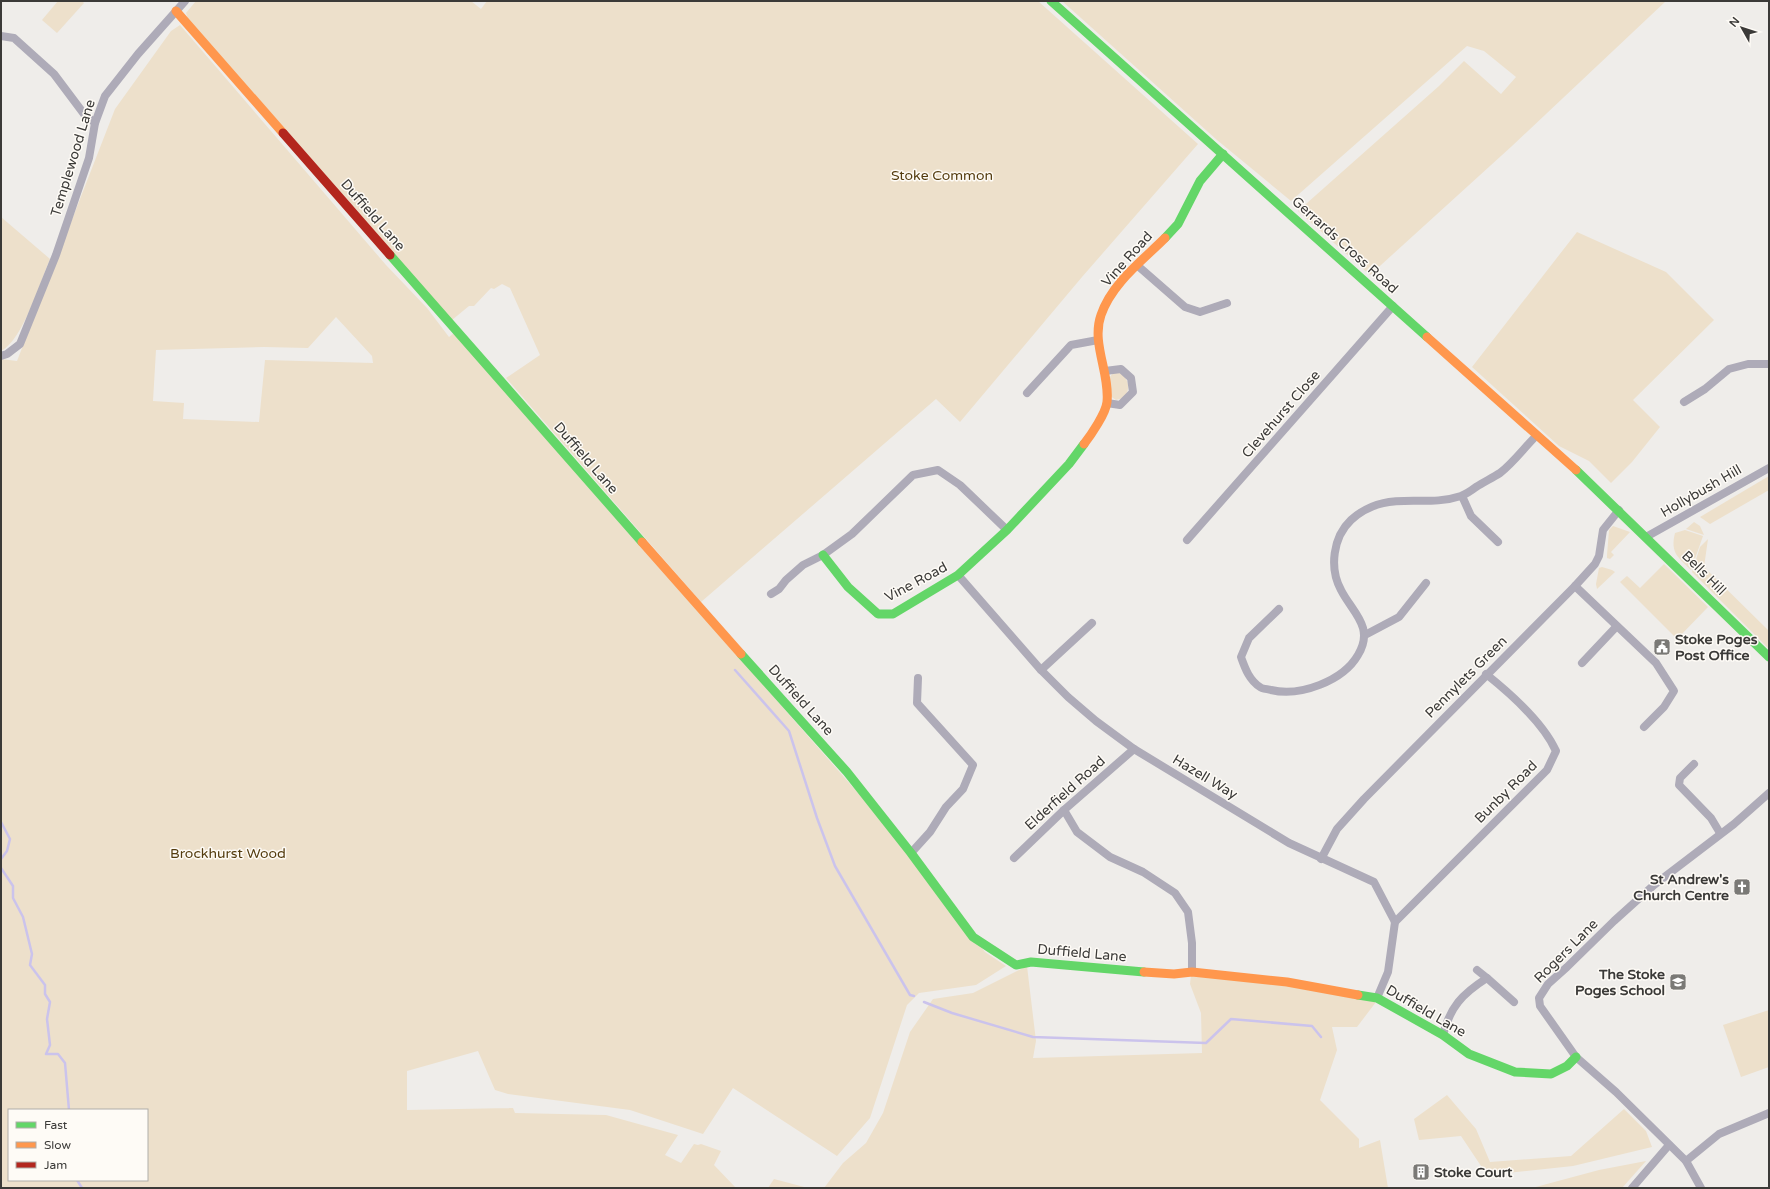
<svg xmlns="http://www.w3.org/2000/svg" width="1770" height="1189" font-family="'Varela Round',sans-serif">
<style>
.green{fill:#ede0cb;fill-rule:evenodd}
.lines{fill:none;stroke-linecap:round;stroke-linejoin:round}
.stream{stroke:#cbc3ec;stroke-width:2.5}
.street{stroke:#aeabb8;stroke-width:8}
.fast{stroke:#63d668;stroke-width:9}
.slow{stroke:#ff974d;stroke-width:9}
.jam{stroke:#b3261e;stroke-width:9}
.labels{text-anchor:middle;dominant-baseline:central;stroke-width:3;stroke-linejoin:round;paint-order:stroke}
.street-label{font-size:14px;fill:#3b3a38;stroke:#fefbf6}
.park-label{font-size:14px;fill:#543c0f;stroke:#fefbf6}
.poi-label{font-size:14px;font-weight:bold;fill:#3b3a38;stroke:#fefbf6;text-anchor:start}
</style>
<rect width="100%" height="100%" fill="#efedea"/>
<g class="green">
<polygon points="58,1 82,1 84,3 57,33 42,20"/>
<polygon points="196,1 471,1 481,9 487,1 1038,1 1198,144 1082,277 960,422 936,399 701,602 506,378 540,355 510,288 502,284 494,289 491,288 474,306 469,306 452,320 188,19 186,13"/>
<polygon points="1062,1 1666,1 1512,146 1370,275 1298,211 1439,86 1464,61 1501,94 1516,77 1484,51 1467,46 1291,201 1217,140"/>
<path d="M 180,25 L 386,265 L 427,308 L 449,337 L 454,333 L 894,834 L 985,952 L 1006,966 L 976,985 L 919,993 L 907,1005 L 870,1118 L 837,1156 L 733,1088 L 703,1134 L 630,1110 L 508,1094 L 495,1090 L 478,1051 L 407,1071 L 407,1110 L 513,1108 L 515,1113 L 606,1115 L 678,1135 L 665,1155 L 681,1163 L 694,1144 L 698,1145 L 701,1144 L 721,1151 L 714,1165 L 736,1188 L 1,1188 L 1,359 L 17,361 L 115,109 L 171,31 ZM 336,317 L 372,356 L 373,363 L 265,360 L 259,422 L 183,419 L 184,403 L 153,401 L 156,350 L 264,347 L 308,348 ZM 9,1110 L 147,1110 L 147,1180 L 9,1180 Z"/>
<path d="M 1,217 L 50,259 C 40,282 23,340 1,351 Z"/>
<polygon points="1577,232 1666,272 1714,320 1633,400 1660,427 1632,462 1611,483 1589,461 1559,446 1472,367"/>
<path d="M 1120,372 C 1129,380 1131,388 1124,398 L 1116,400 L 1110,396 L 1109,378 L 1113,373 Z"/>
<polygon points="1769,476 1769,490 1710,524 1700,517"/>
<polygon points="1694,522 1700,526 1704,535 1686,529"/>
<polygon points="1613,526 1630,532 1611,552 1614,555 1610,559 1607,558 1607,555 1609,530"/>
<path d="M 1685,530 L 1703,536 L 1691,570 C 1678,557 1670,553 1675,533 Z"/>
<polygon points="1708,539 1704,567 1769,631 1769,649 1692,572 1700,547"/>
<polygon points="1664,564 1708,607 1677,639 1620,582 1627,576 1640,588"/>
<polygon points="1602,567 1612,570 1615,572 1597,589 1596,584 1599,568"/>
<polygon points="1027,966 1036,1041 1033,1058 1202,1053 1201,1013 1190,984 1191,975 1286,984 1376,1002 1357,1027 1332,1027 1337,1050 1320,1100 1359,1139 1359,1148 1380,1140 1388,1188 824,1188 843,1163 866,1143 883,1113 910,1032 933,999 973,993"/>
<polygon points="1769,1010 1769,1067 1741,1077 1723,1025"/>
<polygon points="1447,1095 1476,1129 1490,1162 1571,1156 1624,1109 1646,1131 1652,1147 1573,1166 1487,1175 1461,1136 1419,1140 1414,1119"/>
<polygon points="1646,1161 1622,1188 1532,1188 1599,1170"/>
<polygon points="774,1179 808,1188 768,1188"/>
</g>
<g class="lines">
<g class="stream">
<polyline points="735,670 789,731 817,818 835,866 910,995 914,996"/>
<polyline points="1,822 10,839 7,851 1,859"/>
<polyline points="1,868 13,886 13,898 23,917 32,954 30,965 45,985 45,994 50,1002 47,1019 50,1045 46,1054 58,1054 65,1063 69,1110"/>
<polyline points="924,1002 952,1013 1033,1037 1206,1043 1231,1019 1312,1026 1321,1037"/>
<polyline points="77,1180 82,1188"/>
</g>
<g class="street">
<polyline points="1,36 14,38 54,74 84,114 95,123"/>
<polyline points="1138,266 1185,307 1200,312 1227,303"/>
<polyline points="1,356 7,354 20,344 56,255 89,158 95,123 105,96 138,54 185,1"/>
<polyline points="1105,371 1121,369 1131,378 1133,392 1120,405 1107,403"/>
<polyline points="1027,393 1071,345 1098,340"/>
<polyline points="1684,402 1705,389 1729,369 1748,364 1769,364"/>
<polyline points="1462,496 1471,516 1498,542"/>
<polyline points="1646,537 1769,468"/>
<polyline points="1187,540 1393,306"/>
<polyline points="958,575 1041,670 1068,697 1096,721 1134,749 1289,843 1374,882 1395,922 1388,972 1377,998"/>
<polyline points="1575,586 1656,663 1674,691 1664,707 1644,727"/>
<polyline points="771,594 779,589 786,580 803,565 823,555 852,534 913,475 938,470 960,485 1007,530"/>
<path d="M 1279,609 L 1249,638 L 1241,657 C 1245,668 1249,680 1260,687 C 1262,689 1268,689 1271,690 C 1300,697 1343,681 1358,655 C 1375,627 1352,612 1341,590 C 1329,568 1333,537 1351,520 C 1386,488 1422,509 1461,496 C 1466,494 1472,490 1476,487 C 1484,482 1492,478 1500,473 C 1513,463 1524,448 1536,436"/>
<polyline points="1365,635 1399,617 1426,583"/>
<polyline points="1582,663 1616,627"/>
<polyline points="1041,670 1092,623"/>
<polyline points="1694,764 1680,778 1679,785 1711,818 1720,833"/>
<polyline points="1064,810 1077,832 1110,857 1143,872 1175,893 1188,912 1192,943 1192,972"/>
<polyline points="911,853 930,832 946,807 963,789 973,765 917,703 918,678"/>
<polyline points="1014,858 1064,810 1134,749"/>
<polyline points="1321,859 1337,829 1364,799 1575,586 1595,564 1599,556 1603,530 1619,510"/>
<path d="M 1395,922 L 1547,770 L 1556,751 C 1543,722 1511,694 1486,674"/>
<polyline points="1477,970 1487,978"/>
<path d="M 1443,1035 C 1450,1007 1462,994 1487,978 L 1514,1002"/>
<polyline points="1686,1161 1719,1134 1769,1113"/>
<polyline points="1632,1188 1669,1145"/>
<polyline points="1701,1188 1686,1161 1616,1092 1576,1057 1540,1006 1539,998 1548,984 1567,967 1614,921 1654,885 1734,824 1769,793"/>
</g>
<g class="fast">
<polyline points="1051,1 1427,337"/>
<polyline points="1165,238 1178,224 1200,181 1223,154"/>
<polyline points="390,255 642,542"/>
<polyline points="1576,470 1769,657"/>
<polyline points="823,555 848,587 878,614 893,614 958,575 1007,530 1069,464 1084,444"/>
<polyline points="741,654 847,772 911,853 973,937 1016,965 1031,962 1144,972"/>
<polyline points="1358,995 1377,998 1443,1035 1469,1054 1515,1072 1551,1074 1567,1066 1576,1057"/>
</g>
<g class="slow">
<polyline points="176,11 283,133"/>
<polyline points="1427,337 1576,470"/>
<path d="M 1084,444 C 1091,435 1106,413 1107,402 C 1110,373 1091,343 1101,315 C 1112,283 1142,261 1165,238"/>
<polyline points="642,542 741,654"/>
<polyline points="1144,972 1174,974 1192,972 1287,982 1358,995"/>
</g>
<polyline class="jam" points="283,133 390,255"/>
</g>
<defs>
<g id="civic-square" transform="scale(0.9)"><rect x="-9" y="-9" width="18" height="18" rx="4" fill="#7a7976" stroke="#fefbf6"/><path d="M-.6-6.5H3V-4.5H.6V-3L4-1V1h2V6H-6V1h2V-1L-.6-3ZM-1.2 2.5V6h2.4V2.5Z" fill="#fff"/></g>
<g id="church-square" transform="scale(0.9)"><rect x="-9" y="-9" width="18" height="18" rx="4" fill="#7a7976" stroke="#fefbf6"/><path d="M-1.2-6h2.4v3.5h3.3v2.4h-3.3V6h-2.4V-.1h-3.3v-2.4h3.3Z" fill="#fff"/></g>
<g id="school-square" transform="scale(0.9)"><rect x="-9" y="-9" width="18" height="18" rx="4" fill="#7a7976" stroke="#fefbf6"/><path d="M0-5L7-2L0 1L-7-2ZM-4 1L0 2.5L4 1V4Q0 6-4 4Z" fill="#fff"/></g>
<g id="building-square" transform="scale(0.9)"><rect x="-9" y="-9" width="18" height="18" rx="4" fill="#7a7976" stroke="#fefbf6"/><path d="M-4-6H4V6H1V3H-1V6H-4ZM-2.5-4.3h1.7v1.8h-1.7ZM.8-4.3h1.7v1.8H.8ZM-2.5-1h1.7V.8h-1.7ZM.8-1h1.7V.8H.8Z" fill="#fff"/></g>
</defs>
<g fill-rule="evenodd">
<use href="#civic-square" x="1662" y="647"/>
<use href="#church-square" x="1742" y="887"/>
<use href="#school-square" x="1678" y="982"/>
<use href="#building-square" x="1421" y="1172"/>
</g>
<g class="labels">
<g class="street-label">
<text transform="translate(73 158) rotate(-73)">Templewood Lane</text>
<text transform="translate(373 215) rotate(49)">Duffield Lane</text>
<text transform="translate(1345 245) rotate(42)">Gerrards Cross Road</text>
<text transform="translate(1127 259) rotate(-48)">Vine Road</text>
<text transform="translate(1281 414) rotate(-49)">Clevehurst Close</text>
<text transform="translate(586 458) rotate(49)">Duffield Lane</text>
<text transform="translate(1701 491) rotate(-30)">Hollybush Hill</text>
<text transform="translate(1704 573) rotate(45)">Bells Hill</text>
<text transform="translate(916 582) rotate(-28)">Vine Road</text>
<text transform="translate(1466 677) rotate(-45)">Pennylets Green</text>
<text transform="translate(801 700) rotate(48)">Duffield Lane</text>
<text transform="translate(1205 777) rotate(31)">Hazell Way</text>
<text transform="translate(1506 792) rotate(-45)">Bunby Road</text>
<text transform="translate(1065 793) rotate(-42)">Elderfield Road</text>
<text transform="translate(1566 951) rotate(-45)">Rogers Lane</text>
<text transform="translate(1082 953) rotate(5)">Duffield Lane</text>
<text transform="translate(1426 1011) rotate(30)">Duffield Lane</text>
</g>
<g class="park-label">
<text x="942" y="175">Stoke Common</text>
<text x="228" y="853">Brockhurst Wood</text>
</g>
<g class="poi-label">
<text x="1675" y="639">Stoke Poges<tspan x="1675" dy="16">Post Office</tspan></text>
<text x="1729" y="879" text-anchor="end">St Andrew's<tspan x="1729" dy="16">Church Centre</tspan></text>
<text x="1665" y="974" text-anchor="end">The Stoke<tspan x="1665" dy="16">Poges School</tspan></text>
<text x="1434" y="1172">Stoke Court</text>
</g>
</g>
<rect width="1770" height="1189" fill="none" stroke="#3b3a38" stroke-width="4"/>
<rect x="8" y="1109" width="140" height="72" fill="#fefbf6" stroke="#b0aeaa"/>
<rect x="16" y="1122" width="20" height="6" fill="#63d668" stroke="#b0aeaa"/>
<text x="44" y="1129" font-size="12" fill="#3b3a38">Fast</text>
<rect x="16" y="1142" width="20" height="6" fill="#ff974d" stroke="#b0aeaa"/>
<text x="44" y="1149" font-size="12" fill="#3b3a38">Slow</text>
<rect x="16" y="1162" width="20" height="6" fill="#b3261e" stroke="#b0aeaa"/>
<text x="44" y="1169" font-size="12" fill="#3b3a38">Jam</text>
<g transform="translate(1742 28) rotate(309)" stroke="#fefbf6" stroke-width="3" paint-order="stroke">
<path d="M0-3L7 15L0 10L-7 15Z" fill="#3b3a38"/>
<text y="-6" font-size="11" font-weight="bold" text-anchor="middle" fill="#3b3a38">N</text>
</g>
</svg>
